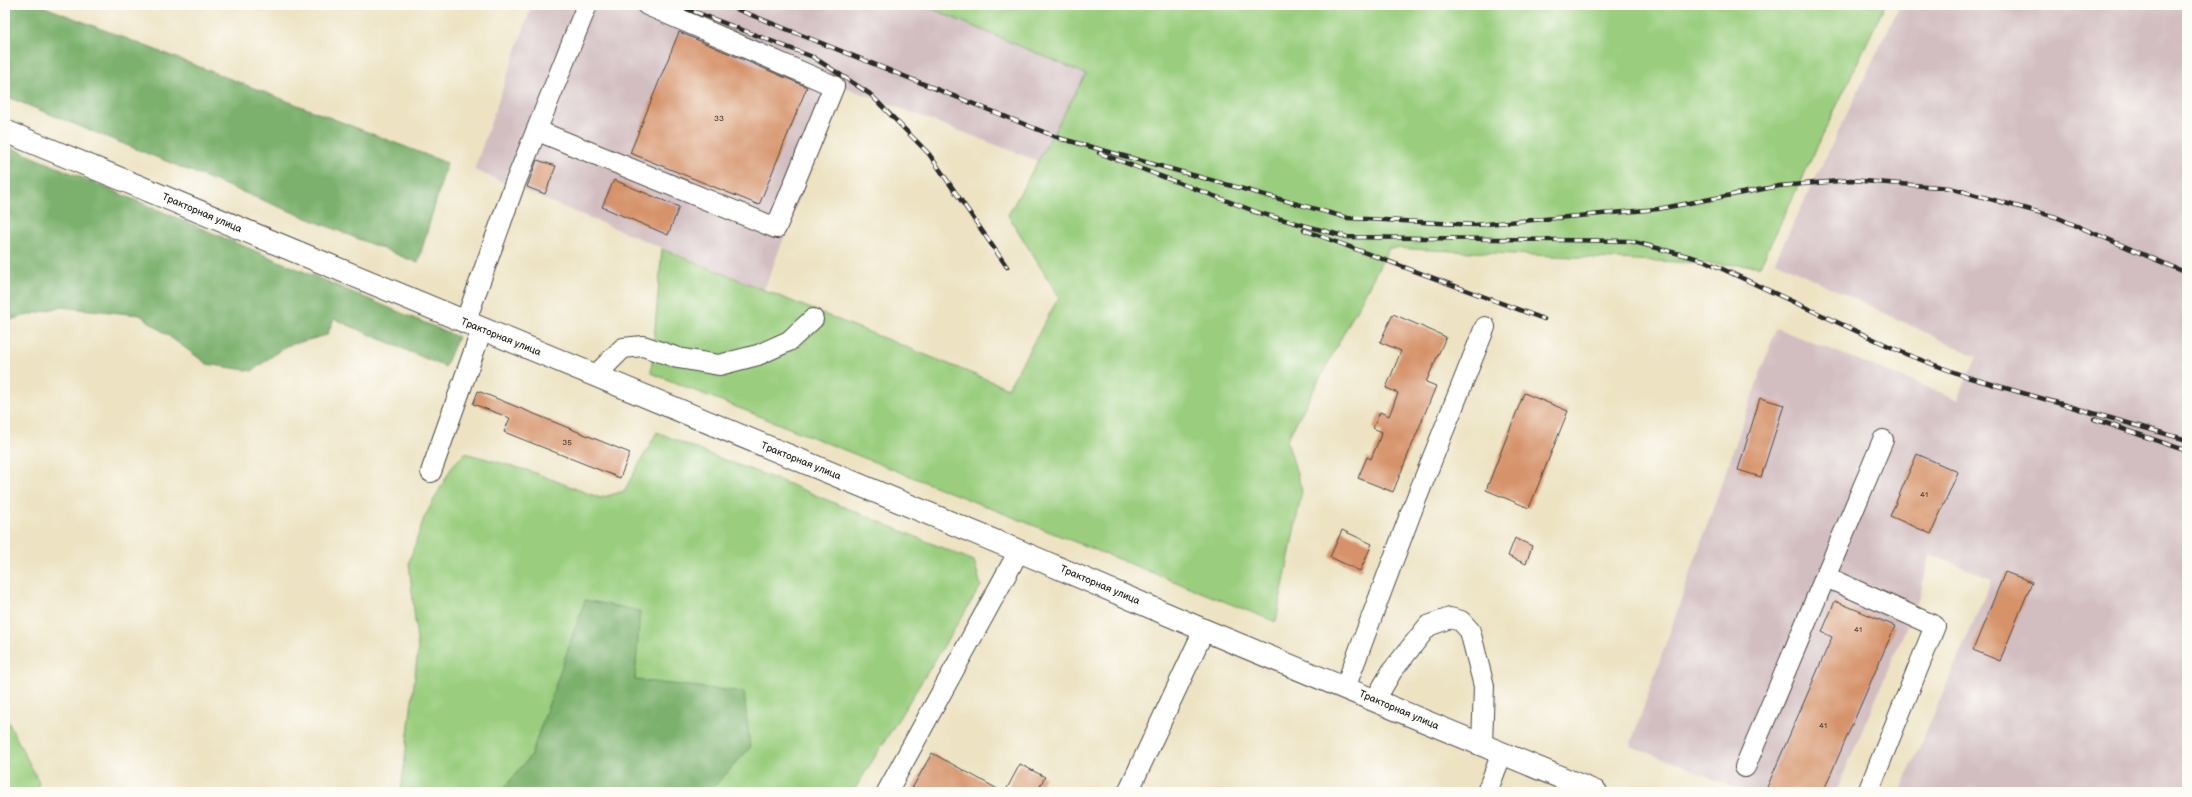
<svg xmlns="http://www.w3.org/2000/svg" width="2192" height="797" font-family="'Balsamiq Sans',sans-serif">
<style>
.industrial{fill:#d2bec1}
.green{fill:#9ace7e;stroke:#627c54}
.forest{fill:#7bb16d;stroke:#536e4c}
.building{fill:#d6936b}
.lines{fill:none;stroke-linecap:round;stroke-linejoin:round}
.minor-casing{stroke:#484742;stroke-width:22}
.major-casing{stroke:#484742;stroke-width:24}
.minor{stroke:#fff;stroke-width:20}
.major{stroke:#fff;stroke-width:22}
.rail-casing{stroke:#2b2b2b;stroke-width:4.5}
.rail{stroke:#fdfcf7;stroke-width:3;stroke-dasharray:9;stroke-linecap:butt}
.labels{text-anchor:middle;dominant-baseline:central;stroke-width:3.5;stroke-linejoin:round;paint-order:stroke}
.number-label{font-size:8px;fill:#56453b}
.street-label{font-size:10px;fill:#2b2b2b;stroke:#fdfcf7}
</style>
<rect width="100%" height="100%" fill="#fdfcf7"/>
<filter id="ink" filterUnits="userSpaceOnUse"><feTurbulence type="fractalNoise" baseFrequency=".025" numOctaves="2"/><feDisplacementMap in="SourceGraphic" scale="8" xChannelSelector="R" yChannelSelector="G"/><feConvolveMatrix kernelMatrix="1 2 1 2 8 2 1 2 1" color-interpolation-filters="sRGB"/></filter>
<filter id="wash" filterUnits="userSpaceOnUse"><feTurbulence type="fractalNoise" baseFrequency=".012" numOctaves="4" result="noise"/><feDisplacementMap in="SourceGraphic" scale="16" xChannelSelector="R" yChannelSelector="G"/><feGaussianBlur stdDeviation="0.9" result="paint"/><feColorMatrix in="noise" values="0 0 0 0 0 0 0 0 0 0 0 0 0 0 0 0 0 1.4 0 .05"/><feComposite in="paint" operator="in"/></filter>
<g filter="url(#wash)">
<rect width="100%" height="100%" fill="#ede3c3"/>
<g class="industrial">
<polygon points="532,5 930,5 1086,74 1038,161 842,86 764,290 474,170"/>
<polygon points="1900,5 2187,5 2187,792 1900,792 1992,579 1930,554 1920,595 1836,792 1743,792 1684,766 1630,746 1776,328 1957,399 1977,357 1775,261"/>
</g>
<g class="green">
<polygon points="923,5 1885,5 1760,266 1389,248 1287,440 1302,491 1276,622 651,373 662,249 1008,388 1059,297 1008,215 1086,74"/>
<polygon points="657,432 711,455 784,482 974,561 981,586 853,792 401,792 418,650 409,562 424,518 453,465 465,453 530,471 600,498 624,491"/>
<polygon points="5,716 39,782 37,792 5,792"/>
</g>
<g class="forest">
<polygon points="5,5 40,5 447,163 418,263 5,96"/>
<polygon points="5,145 458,337 445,367 334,319 327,335 286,346 252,371 207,364 140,315 60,307 5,321"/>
<polygon points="585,600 640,611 635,680 744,692 750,748 709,792 501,792 531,755"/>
</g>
<g id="blocks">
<g class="building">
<polygon points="679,32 807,87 759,205 630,153"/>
<polygon points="537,160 556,166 545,194 527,187"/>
<polygon points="614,180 679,207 668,235 602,207"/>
<polygon points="1393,314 1446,337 1426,382 1436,386 1393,492 1358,478 1367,457 1371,459 1382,432 1373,428 1380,412 1389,416 1398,393 1386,388 1401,351 1380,342"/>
<polygon points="478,391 630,453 620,478 504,432 510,418 473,404"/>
<polygon points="1524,393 1568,411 1529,508 1486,490"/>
<polygon points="1760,398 1784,405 1761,477 1738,470"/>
<polygon points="1917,454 1958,472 1931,534 1890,516"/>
<polygon points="1342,530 1372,544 1360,571 1330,557"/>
<polygon points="1515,538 1532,546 1526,564 1508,556"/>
<polygon points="2005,572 2032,582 2000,661 1973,650"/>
<polygon points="1835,601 1895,626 1823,792 1765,792 1832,637 1822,632"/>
<polygon points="932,753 974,776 1003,792 910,792"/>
<polygon points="1020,764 1045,777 1037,792 1005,792"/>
</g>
</g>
</g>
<g filter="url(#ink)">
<use href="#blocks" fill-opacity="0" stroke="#484742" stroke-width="1"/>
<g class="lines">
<g class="minor-casing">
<g id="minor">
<polyline points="538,131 776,228 834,86 647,5"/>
<polyline points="465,323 514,186 587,5"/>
<polyline points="595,376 623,348 643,346 678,358 719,365 758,355 789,341 813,319"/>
<polyline points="431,472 482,329"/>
<polyline points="1826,577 1935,626 1868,792"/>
<polyline points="1345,688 1415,502 1485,327"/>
<polyline points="1375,700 1392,671 1428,626 1450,618 1461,621 1470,631 1484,686 1482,745"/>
<polyline points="1745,767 1883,440"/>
<polyline points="887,792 1019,551"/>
<polyline points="1128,792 1204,630"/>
<polyline points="1487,792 1502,753"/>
</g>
</g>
<g class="major-casing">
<polyline id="major" points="5,131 1019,551 1204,630 1596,792"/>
</g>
<use href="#minor" class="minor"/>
<use href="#major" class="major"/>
<g class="rail-casing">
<g id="rail">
<polyline points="677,5 813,57 870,94 929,154 1007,267"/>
<polyline points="726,5 1064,140"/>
<polyline points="1059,138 1348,218 1475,225 1658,209 1779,186 1851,180 1950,188 2056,217 2187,273"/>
<polyline points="1099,153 1257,212"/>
<polyline points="1252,211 1347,237 1630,241 1703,260 1908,355 1967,377 2187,440"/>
<polyline points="1304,230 1544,319"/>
<polyline points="2094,419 2187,451"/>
</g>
</g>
<use href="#rail" class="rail"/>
</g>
</g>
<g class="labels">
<g class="number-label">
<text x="719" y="118">33</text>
<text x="567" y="442">35</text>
<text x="1924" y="494">41</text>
<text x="1858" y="629">41</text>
<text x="1823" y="725">41</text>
</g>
<g class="street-label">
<text transform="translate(202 213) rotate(23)">Тракторная улица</text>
<text transform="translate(501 337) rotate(22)">Тракторная улица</text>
<text transform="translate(801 461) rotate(22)">Тракторная улица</text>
<text transform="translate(1100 585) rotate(23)">Тракторная улица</text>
<text transform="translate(1399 710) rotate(23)">Тракторная улица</text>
</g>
</g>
<rect width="2192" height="797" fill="none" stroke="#fdfcf7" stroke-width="20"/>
</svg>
